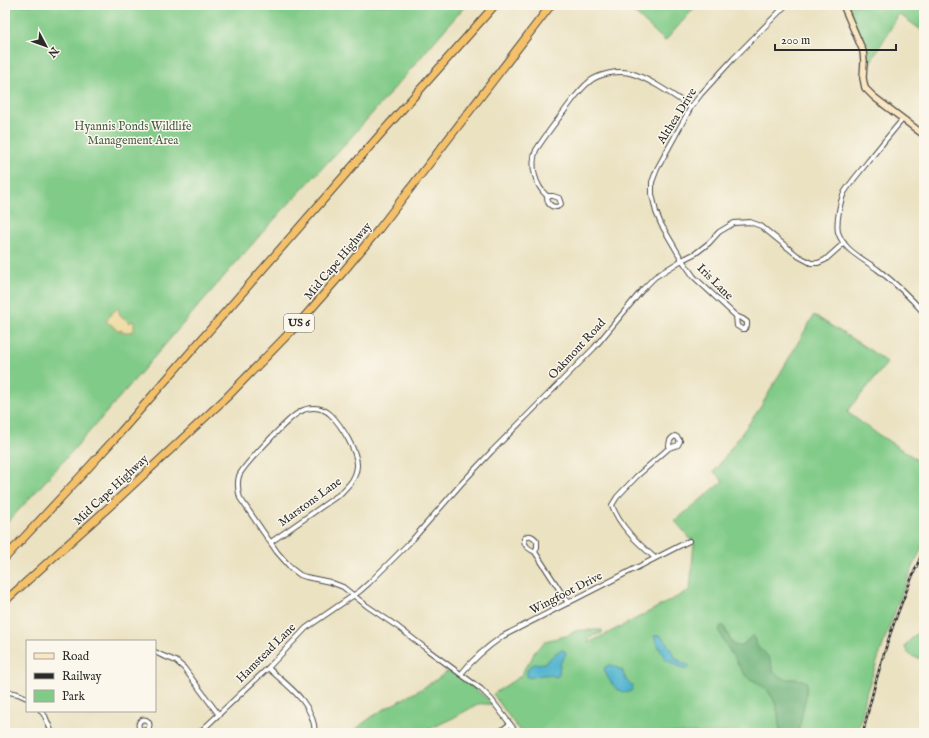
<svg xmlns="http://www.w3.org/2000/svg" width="929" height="738" font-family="'IM FELL English',serif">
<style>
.green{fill:#81cb88;stroke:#567b5a}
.forest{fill:#68af74;stroke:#4a6d50}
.sand{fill:#eeda9e;stroke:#8c8264}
.water{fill:#4fb3ce;stroke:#3d6f7c}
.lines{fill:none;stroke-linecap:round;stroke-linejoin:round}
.street-casing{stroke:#484642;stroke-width:6}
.secondary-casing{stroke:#484642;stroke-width:8}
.highway-casing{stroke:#484642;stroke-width:9}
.street{stroke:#fff;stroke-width:4}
.secondary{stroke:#fbe6c3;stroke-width:5.5}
.highway{stroke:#f4c16a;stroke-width:7}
.rail-casing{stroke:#2b2b2b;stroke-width:2.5}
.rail{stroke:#fbf7ec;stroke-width:1;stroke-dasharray:3;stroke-linecap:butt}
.labels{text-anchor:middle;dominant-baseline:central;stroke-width:3;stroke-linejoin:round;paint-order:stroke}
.shield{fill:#fbf7ec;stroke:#696865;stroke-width:1}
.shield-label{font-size:11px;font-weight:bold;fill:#2b2b2b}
.street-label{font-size:12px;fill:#2b2b2b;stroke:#fbf7ec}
.park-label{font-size:12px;fill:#455b47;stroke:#fbf7ec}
</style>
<rect width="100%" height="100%" fill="#fbf7ec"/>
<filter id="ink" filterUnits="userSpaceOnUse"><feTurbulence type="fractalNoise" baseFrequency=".025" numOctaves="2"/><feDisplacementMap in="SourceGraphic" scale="8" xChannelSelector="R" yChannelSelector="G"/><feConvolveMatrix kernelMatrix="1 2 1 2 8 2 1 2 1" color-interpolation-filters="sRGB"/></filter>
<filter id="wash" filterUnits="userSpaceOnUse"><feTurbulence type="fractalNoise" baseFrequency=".012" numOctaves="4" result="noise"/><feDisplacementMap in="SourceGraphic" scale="16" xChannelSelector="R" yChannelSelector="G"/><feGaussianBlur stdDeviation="0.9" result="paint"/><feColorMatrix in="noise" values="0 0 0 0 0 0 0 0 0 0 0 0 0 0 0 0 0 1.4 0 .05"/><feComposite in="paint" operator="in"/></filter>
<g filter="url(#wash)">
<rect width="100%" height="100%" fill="#ebe2c2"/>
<g class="green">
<path d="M 5,5 L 466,5 C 428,48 392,92 354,134 C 324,167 293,198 263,232 C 177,329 94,430 5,525 Z"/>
<polygon points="626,5 697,5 665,41"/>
<polygon points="845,5 924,5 924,32 899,14 865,72 867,62 866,54 864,45"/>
<path d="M 814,315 L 870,350 L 887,363 L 847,412 L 876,433 L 924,464 L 924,543 L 903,590 L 885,639 L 867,691 L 858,733 L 521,733 L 493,694 L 522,675 L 525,667 L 530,662 L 535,651 L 545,641 L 569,635 L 575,631 L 586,630 L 602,630 L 602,633 C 596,635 589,636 588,643 L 624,625 L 690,590 L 694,543 L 675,521 L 723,481 L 714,472 L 760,408 Z"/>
<path d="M 924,624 L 924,658 C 916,659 907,656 905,647 L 908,642 L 919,632 Z"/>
<path d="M 449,670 L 478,691 L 493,704 C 487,705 483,703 478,704 L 453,718 L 421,733 L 352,733 C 375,710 407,699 434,681 C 439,678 444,674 449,670 Z"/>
</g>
<path class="forest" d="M 723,625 L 732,643 L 737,646 L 741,646 L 753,635 C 754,638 755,641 756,644 C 759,649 766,652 769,658 C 772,664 773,674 780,677 C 789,681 799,677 807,682 L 806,696 L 798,733 L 780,733 C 778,720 779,706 770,694 C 768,690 758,684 754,681 C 751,679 748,678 746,676 C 741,671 739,665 736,660 C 730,652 724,643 720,633 L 719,630 L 720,627 Z"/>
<polygon class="sand" points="118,308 120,316 126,319 128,323 134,321 134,331 122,333 122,330 118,331 112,325 106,322 111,314"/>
<g class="water">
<path d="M 659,635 C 669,642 669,649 676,658 C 680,662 685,664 690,666 L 690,667 L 687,669 L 680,667 L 665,659 L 655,639 L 654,636 Z"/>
<path d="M 563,650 L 565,651 L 566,654 L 560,664 L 559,674 L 557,677 C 553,676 548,674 544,675 C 538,675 533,679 527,677 C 526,673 527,668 531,666 C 534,663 540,664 544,663 C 552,659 553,652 563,650 Z"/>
<path d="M 610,665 L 622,670 L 626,680 L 633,686 L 631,691 C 618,697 607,679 604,668 L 607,666 Z"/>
</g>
</g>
<g filter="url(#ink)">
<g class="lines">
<g class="street-casing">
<g id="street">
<path d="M 903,119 C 890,134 878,149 866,164 C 859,173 850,183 844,193 C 840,202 836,223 838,232 C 840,238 843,243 848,248 C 856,256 867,262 877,269 C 894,282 910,297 924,313"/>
<path d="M 547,196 C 547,203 550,207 557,207 L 561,204 L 559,198 L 553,196 L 547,196 C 535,185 530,166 536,150 C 545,136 555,123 565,110 C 572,101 579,90 589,82 C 598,74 618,70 630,73 C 649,78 674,96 691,107"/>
<polyline points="736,316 737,326 742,329 745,329 747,326 747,322 743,319 736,316 694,277 682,260 661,224 656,212 652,194 652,182 657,169 691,107 701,94 733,59 786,5"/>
<polyline points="924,402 923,404 924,409"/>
<path d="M 271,542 L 340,494 C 348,486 356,479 357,466 C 358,452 341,425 331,415 C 327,411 321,408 314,408 C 310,408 304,409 300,412 C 290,416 242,467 239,476 C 237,483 238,491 240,498 L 277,552 L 291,568 L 300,575 L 306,577 L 330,582 L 343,587 L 367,606 L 398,627 L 429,651 L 481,689 L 491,699 L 517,733"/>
<path d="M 535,552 L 537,547 L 537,541 C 533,536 528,533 524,539 C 524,546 529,549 535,552 L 568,603"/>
<path d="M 655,558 C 639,544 619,526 612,505 L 617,497 L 637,476 L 669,448 L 678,445 L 680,441 L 678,438 L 675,436 C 669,439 669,443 669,448"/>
<polyline points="155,652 161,655 176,661 184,668 219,715"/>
<path d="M 268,668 C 288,686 314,703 315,733"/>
<path d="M 461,674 C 473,659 487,647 503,636 L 689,541"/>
<polyline points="5,691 18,694 27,698"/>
<polyline points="41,711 45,716 52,733"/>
<circle cx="144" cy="725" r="5.5"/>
<polyline points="199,733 268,668 306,628 360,591 369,583 413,539 461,484 492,451 594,348 643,289 655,277 682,260 696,253 709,243 719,232 734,223 750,222 761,226 798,256 811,263 818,263 825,260 844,243"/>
<polyline points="498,733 510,724"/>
</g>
</g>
<g class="secondary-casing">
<polyline id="secondary" points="843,5 863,51 864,61 863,78 865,88 874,97 924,135"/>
</g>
<g class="highway-casing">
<g id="highway">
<polyline points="5,558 79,478 118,435 385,129 495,5"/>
<polyline points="5,601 120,497 227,397 299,323 338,278 379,229 551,5"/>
</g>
</g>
<use href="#street" class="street"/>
<use href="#secondary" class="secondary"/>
<use href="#highway" class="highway"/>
<g class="rail-casing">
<path id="rail" d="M 863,733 C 870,702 878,671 888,641 C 898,609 911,579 924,549"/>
</g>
<use href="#rail" class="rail"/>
</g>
</g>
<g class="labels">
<rect class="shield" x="284" y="314" width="30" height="18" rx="3"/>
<g class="shield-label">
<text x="299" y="323">US 6</text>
</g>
<g class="street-label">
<text transform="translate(677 116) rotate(-58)">Althea Drive</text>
<text transform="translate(338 261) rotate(-50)">Mid Cape Highway</text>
<text transform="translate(715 282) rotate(45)">Iris Lane</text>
<text transform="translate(577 349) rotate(-47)">Oakmont Road</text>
<text transform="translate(111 490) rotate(-43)">Mid Cape Highway</text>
<text transform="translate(310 502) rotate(-36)">Marstons Lane</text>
<text transform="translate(566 593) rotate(-27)">Wingfoot Drive</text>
<text transform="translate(266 653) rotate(-45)">Hamstead Lane</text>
</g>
<g class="park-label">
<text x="133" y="126">Hyannis Ponds Wildlife<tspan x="133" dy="14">Management Area</tspan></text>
</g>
</g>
<rect width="929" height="738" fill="none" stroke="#fbf7ec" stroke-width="20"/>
<rect x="26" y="640" width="130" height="72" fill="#fbf7ec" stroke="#a8a59f"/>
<rect x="34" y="653" width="20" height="6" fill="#fbe6c3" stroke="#a8a59f"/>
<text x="62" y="660" font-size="12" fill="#2b2b2b">Road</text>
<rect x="34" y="673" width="20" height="6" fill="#2b2b2b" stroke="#a8a59f"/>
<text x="62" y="680" font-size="12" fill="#2b2b2b">Railway</text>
<rect x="34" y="690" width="20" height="12" fill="#81cb88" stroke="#a8a59f"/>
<text x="62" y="700" font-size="12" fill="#2b2b2b">Park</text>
<g transform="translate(46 46) rotate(131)" stroke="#fbf7ec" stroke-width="3" paint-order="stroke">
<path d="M0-3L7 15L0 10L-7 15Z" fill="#2b2b2b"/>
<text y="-6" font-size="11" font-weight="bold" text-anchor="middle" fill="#2b2b2b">N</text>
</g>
<path d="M775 44v6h121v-6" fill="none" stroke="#2b2b2b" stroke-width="2"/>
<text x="781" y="44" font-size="12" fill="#2b2b2b" stroke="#fbf7ec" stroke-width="3" paint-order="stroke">200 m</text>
</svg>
